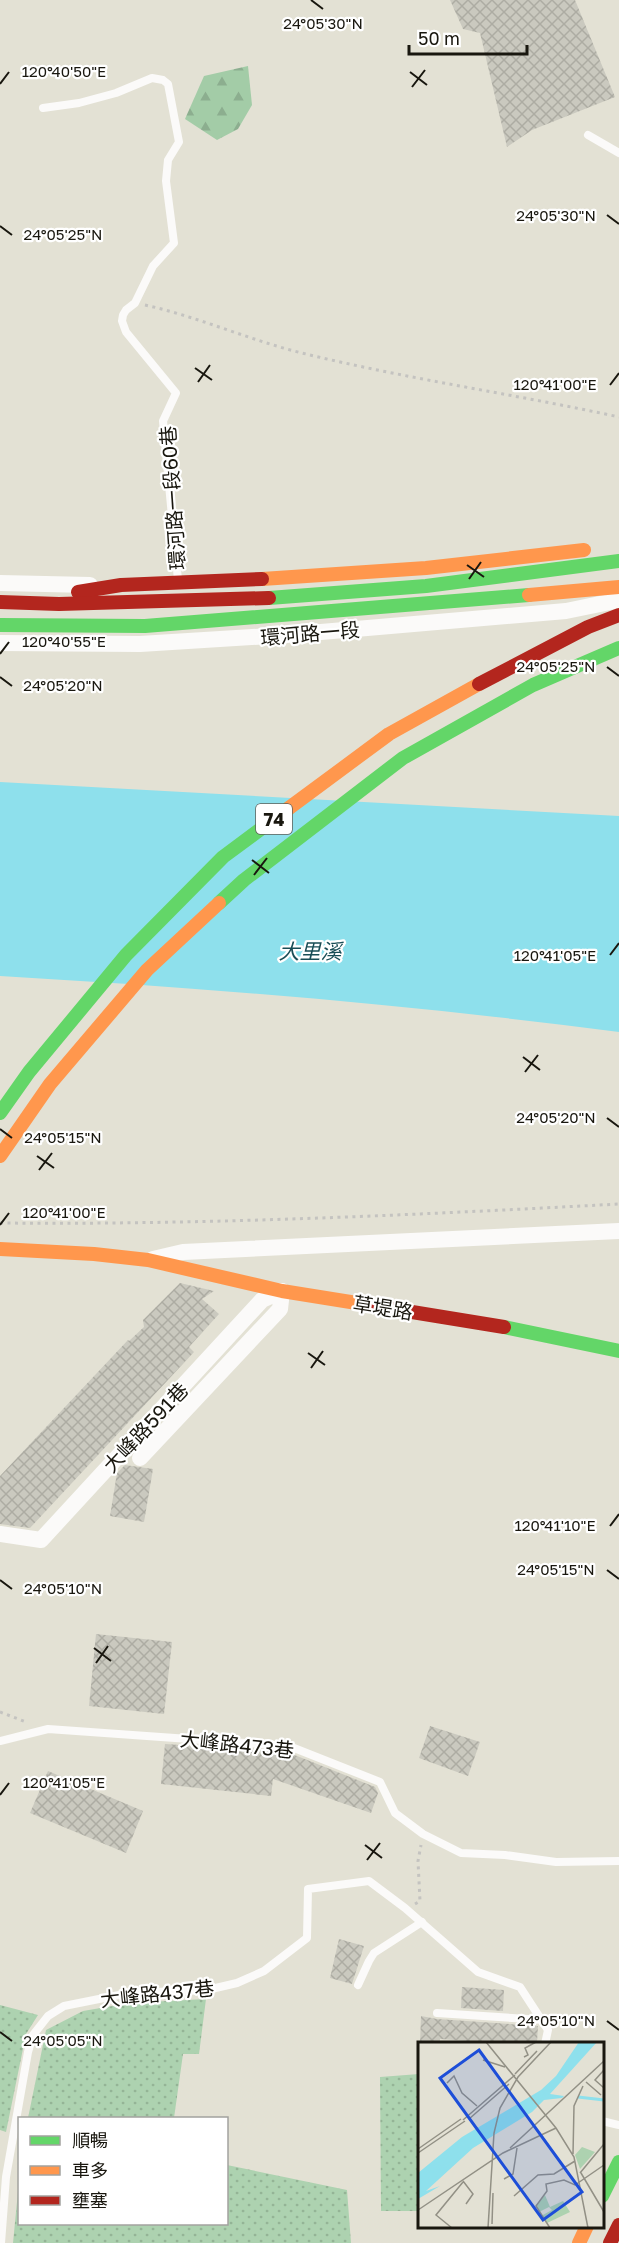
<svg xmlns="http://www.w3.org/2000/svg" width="619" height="2243" font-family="'Golos Text','Noto Sans TC',sans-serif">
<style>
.forest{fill:url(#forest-firs)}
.garden{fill:url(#garden-dots)}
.water{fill:#8ee0ec}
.building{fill:url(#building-cross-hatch)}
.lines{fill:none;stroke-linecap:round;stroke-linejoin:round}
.path{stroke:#c4c3c0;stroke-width:3;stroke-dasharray:3 4.5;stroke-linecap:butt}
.lane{stroke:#fbfaf9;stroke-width:8}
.street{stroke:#fbfaf9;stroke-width:16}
.fast{stroke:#63d668;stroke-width:14}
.slow{stroke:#ff974d;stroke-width:14}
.jam{stroke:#b3261e;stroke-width:14}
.ticks{fill:none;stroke:#19170f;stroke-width:2}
.labels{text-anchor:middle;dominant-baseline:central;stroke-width:4.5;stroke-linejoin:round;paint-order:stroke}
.shield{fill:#fff;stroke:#5e5d57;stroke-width:1.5}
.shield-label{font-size:18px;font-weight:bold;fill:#19170f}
.street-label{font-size:20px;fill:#19170f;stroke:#fff}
.water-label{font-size:21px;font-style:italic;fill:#194d56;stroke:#fff}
.inset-river{fill:none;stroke:#8ee0ec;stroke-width:3}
.inset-road{fill:none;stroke:#929085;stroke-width:1.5}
.view{fill:#1d4ed8;fill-opacity:0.15;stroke:#1d4ed8;stroke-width:3}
.inset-edge{fill:none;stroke:#19170f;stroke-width:3}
.ticks-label{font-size:15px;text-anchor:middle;fill:#19170f;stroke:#fff;stroke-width:4.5;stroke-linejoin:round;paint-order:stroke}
</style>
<defs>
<pattern id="forest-firs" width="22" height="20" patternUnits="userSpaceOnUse" patternTransform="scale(1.5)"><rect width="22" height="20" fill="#a3cca7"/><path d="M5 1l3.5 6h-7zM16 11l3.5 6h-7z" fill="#8cae8f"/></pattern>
<pattern id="garden-dots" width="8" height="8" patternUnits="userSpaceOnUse" patternTransform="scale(1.5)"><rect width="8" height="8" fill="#add2b0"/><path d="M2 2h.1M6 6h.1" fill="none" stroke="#94b496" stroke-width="1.8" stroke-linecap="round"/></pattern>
<pattern id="building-cross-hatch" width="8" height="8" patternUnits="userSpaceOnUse" patternTransform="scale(1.5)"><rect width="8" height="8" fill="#cac9bf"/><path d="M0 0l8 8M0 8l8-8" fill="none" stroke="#adaca3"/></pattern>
</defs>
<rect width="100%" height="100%" fill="#e3e1d4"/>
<polygon class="forest" points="248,66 252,105 238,129 217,140 185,119 204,76"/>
<g class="garden">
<polygon points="206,1999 199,2054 183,2054 174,2118 28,2118 46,2030 83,2011 130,2003"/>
<polygon points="0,2005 38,2015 26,2034 6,2132 0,2130"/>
<polygon points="419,2074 419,2211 381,2211 380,2077"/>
<polygon points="227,2165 347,2190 351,2243 13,2243 19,2181 20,2224 226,2224"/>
</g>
<path class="water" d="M 0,782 L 619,816 L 619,1032 C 413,1005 207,988 0,976 Z"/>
<g class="building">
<polygon points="450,0 575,0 615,97 532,130 507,147 480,33 463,29"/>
<polygon points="180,1283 214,1291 202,1299 219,1314 189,1347 194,1352 30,1528 0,1524 0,1476 128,1340 129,1341 144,1327 143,1320"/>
<polygon points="125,1465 153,1469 144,1522 110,1516 117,1473"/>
<polygon points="96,1634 172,1642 164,1714 89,1706"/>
<polygon points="430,1726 480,1742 468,1776 419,1758"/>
<polygon points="165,1744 287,1752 375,1787 378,1793 371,1813 273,1779 271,1796 161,1784"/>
<polygon points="48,1771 143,1811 126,1853 30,1813"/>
<polygon points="339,1939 364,1946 352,1984 330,1978"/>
<polygon points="462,1987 504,1990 503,2011 461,2008"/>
<polygon points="421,2016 437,2019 538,2026 537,2043 495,2043 440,2039 440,2043 420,2043"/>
</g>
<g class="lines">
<g class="path">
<path d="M 145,305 C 199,317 249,340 302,353 C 407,379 514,394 619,417"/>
<path d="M 0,1223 C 206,1225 413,1215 619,1204"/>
<polyline points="0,1712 26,1722"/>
<polyline points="415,1904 420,1901 418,1861 421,1845"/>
</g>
<g class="lane">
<polyline points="43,108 79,103 116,93 152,78 163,80 168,84 179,142 168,160 166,181 174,243 153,266 135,303 126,310 123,315 122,321 126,332 176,393 163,421 178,580"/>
<polyline points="588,135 619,153"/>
<polyline points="0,1741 48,1729 289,1746 380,1782 395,1813 423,1834 461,1853 505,1855 556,1862 619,1861"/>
<polyline points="358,1985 369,1961 374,1953 422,1922"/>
<polyline points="437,2013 544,2020"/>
<polyline points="602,2121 619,2125"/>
<polyline points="1,2243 6,2177 28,2052 33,2035 48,2016 64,2006 129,1993 207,1990 237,1983 264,1971 307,1938 308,1889 369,1881 405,1908 478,1972 520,1987 548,2030 545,2044"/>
</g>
<g class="street">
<polyline points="0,583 90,585"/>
<polyline points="0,643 140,644 286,635 566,611 619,600"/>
<polyline points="153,1259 183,1252 619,1231"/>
<polyline points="140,1458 280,1309 282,1291"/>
<polyline points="0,1534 41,1540 262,1300 282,1291"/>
</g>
<g class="fast">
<polyline points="269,598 426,586 619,561"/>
<polyline points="0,625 145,626 529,595"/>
<polyline points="219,903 244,880 403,758 533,685 619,648"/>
<polyline points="0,1113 29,1072 126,955 223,857 289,808"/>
<polyline points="504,1327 619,1351"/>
<polyline points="602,2196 619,2162"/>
</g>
<g class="slow">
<polyline points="262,579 426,568 584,550"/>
<polyline points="529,595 619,587"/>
<polyline points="289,808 389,734 479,684"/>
<polyline points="0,1156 50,1084 147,970 219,903"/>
<polyline points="0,1249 94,1254 148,1260 282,1291 363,1304"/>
<polyline points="579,2243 587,2226"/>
</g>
<g class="jam">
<polyline points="78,592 121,585 262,579"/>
<polyline points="0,602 59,604 269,598"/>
<polyline points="479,684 588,627 619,615"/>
<polyline points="363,1304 504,1327"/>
<polyline points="610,2243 619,2225"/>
</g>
</g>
<path class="ticks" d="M 311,0 L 323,9M 410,72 L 427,85M 0,84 L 9,72M 412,87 L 425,70M 607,215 L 619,224M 0,226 L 12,235M 195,368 L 212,380M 198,382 L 210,365M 610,385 L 619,373M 467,565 L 484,577M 469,579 L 481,562M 0,654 L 9,642M 607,667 L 619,676M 0,677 L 12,686M 252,860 L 269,873M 254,875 L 267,858M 610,955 L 619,943M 523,1057 L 540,1070M 525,1072 L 538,1055M 607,1118 L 619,1127M 0,1129 L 12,1138M 37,1156 L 54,1168M 39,1170 L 52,1153M 0,1225 L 9,1213M 308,1353 L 325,1365M 311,1368 L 323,1351M 610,1526 L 619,1514M 607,1570 L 619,1579M 0,1580 L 12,1589M 94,1648 L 111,1661M 96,1663 L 108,1646M 0,1795 L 9,1783M 365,1845 L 382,1858M 367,1860 L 380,1843M 607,2021 L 619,2030M 0,2032 L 12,2041"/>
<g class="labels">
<rect class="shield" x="256" y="804" width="36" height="30" rx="4.5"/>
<g class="shield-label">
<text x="274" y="819">74</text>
</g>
<g class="street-label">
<text transform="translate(172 498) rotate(-94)">環河路一段60巷</text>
<text transform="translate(310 633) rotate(-5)">環河路一段</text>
<text transform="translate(383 1307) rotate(9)">草堤路</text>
<text transform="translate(145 1427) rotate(-47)">大峰路591巷</text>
<text transform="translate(237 1744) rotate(6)">大峰路473巷</text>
<text transform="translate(157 1993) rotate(-6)">大峰路437巷</text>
</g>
<g class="water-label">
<text x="310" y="951">大里溪</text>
</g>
</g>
<g transform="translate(418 2042)">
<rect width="186" height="186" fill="#e3e1d4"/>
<path d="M 164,105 L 177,110 L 162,127 L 157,113 Z" fill="#add2b0"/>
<path d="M 127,153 L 132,165 L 145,159 L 152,170 L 129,181 L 123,174 L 134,168 L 131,165 L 121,170 L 118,163 Z" fill="#add2b0"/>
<path d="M 161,0 L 179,0 L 132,52 L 146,54 L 144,56 L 126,58 L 114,70 L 55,106 L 8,149 L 22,144 L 0,157 L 0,131 L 44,95 L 123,48 L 138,34 Z" fill="#8ee0ec"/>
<path class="inset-river" d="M 160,55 L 186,58"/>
<path class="inset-road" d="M 68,0 L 138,86 L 156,115 L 170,186M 106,15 L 110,13 L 107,6 L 118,0M 65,18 L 87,25M 186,28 L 177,38 L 186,46M 97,32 L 119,9M 168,40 L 183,53M 29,41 L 36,34 L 44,51 L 59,64M 51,77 L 91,42M 45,78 L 97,33M 92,106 L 186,19M 0,107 L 43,77M 0,111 L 47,79M 155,112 L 156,64 L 165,44M 162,131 L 186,102M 163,131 L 186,170M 86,137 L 95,132 L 99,106M 45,139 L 55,152 L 48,162M 96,154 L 120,133 L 136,132 L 157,119M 0,168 L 85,111 L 138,86M 74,182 L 75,151M 34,186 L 18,173 L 45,140M 70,186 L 76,91 L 82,66 L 100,35 L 133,0M 132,186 L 118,164 L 129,149 L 128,142 L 146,138 L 157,143 L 186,123"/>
<path class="view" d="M 61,8 L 164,150 L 125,178 L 22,36 Z"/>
<rect width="186" height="186" class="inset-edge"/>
</g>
<g class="ticks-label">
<text x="323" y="29">24°05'30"N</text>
<text x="64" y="77">120°40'50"E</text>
<text x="556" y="221">24°05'30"N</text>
<text x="63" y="240">24°05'25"N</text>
<text x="555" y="390">120°41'00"E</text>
<text x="64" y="647">120°40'55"E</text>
<text x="556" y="672">24°05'25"N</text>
<text x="63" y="691">24°05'20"N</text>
<text x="555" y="961">120°41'05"E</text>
<text x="556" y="1123">24°05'20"N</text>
<text x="63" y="1143">24°05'15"N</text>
<text x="64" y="1218">120°41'00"E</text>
<text x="555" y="1531">120°41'10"E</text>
<text x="556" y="1575">24°05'15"N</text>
<text x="63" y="1594">24°05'10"N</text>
<text x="64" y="1788">120°41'05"E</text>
<text x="556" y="2026">24°05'10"N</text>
<text x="63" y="2046">24°05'05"N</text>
</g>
<rect x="18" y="2117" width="210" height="108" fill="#ffffff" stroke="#a3a29f" stroke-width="1.5"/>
<rect x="30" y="2136" width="30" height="9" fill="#63d668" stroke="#a3a29f" stroke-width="1.5"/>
<text x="72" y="2147" font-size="18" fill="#19170f">順暢</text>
<rect x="30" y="2166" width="30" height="9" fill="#ff974d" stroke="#a3a29f" stroke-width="1.5"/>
<text x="72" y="2177" font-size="18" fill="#19170f">車多</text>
<rect x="30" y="2196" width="30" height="9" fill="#b3261e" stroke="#a3a29f" stroke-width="1.5"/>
<text x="72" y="2207" font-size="18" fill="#19170f">壅塞</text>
<path d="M409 45v9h118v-9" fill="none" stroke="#19170f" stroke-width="3"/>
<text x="418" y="45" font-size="18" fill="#19170f" stroke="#ffffff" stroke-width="4.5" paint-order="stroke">50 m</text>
</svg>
